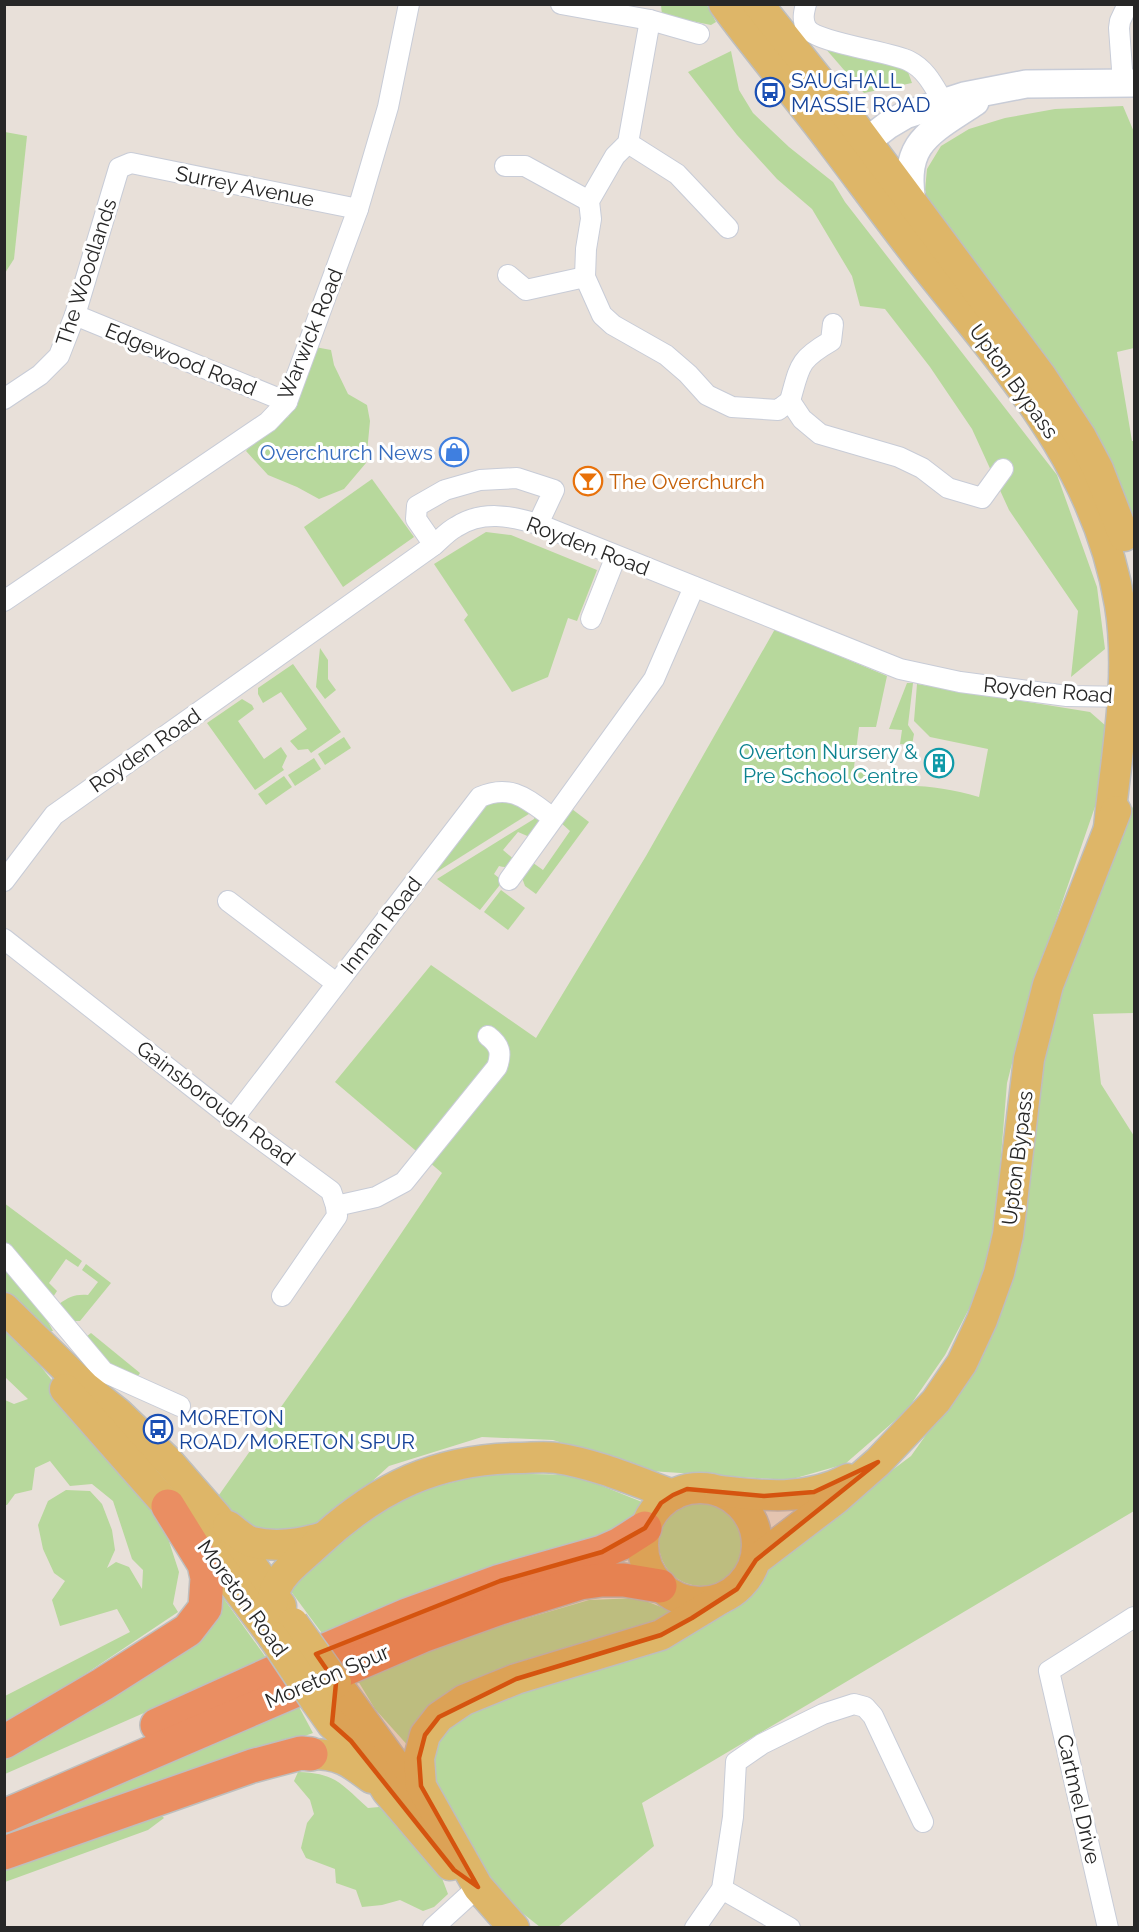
<svg xmlns="http://www.w3.org/2000/svg" width="1139" height="1932" font-family="Raleway,sans-serif">
<style>
.green{fill:#b7d89c}
.lines{fill:none;stroke-linecap:round;stroke-linejoin:round}
.street-casing{stroke:#c8ccd7;stroke-width:22}
.secondary-casing{stroke:#c8ccd7;stroke-width:30}
.primary-casing{stroke:#bebebe;stroke-width:33}
.highway-casing{stroke:#bebebe;stroke-width:36}
.street{stroke:#fff;stroke-width:20}
.secondary{stroke:#fff;stroke-width:27}
.primary{stroke:#deb668;stroke-width:30}
.highway{stroke:#ea8e62;stroke-width:33}
.primary-bridge-casing{stroke:#bebebe;stroke-width:33;stroke-linecap:butt}
.primary-bridge{stroke:#deb668;stroke-width:30}
.marked{fill:#d5540f;fill-opacity:0.2;stroke:#d5540f;stroke-width:4.5;stroke-linejoin:round}
.labels{text-anchor:middle;dominant-baseline:central;stroke-width:6;stroke-linejoin:round;paint-order:stroke}
.transit-label{font-size:21px;fill:#164399;stroke:#fff;text-anchor:start}
.street-label{font-size:21px;fill:#272727;stroke:#fff}
.shop-label{font-size:21px;fill:#366cbe;stroke:#fff;text-anchor:end}
.food-label{font-size:21px;fill:#c56008;stroke:#fff;text-anchor:start}
.culture-label{font-size:21px;fill:#0d838f;stroke:#fff;text-anchor:end}
</style>
<rect width="100%" height="100%" fill="#e8e0d9"/>
<g class="green">
<polygon points="661,5 707,5 716,22 711,25 662,15"/>
<polygon points="825,48 898,65 908,72 912,83 864,93"/>
<polygon points="731,51 739,90 753,113 789,147 833,182 845,202 1057,475 1097,587 1105,649 1071,677 1078,611 1009,510 972,429 930,367 885,309 860,306 852,276 812,209 777,179 737,135 688,72"/>
<polygon points="1123,106 1134,132 1134,348 1117,352 1132,441 1134,441 1134,547 1130,528 929,208 925,190 927,169 941,146 969,129 1005,118 1055,109"/>
<polygon points="5,132 27,136 14,259 5,273"/>
<polygon points="315,347 331,350 334,365 348,394 367,405 370,421 366,463 344,489 319,499 297,487 268,475 246,451 264,430 288,417 297,403"/>
<polygon points="372,479 414,537 343,587 304,527"/>
<polygon points="486,532 511,535 597,570 577,621 568,618 548,677 512,692 464,620 468,615 434,564"/>
<path d="M 775,629 L 887,676 L 876,727 L 859,727 L 854,767 L 884,774 L 897,786 C 929,785 949,789 979,797 L 988,749 L 930,737 L 914,721 L 917,684 L 1090,712 L 1106,726 L 1098,798 L 1028,1001 L 1007,1083 L 994,1242 L 972,1303 L 945,1355 L 907,1410 L 845,1464 L 789,1480 L 650,1471 L 553,1440 L 482,1437 L 389,1466 L 336,1514 L 306,1534 L 274,1535 L 239,1524 L 219,1495 L 348,1312 L 442,1173 L 335,1082 L 431,965 L 536,1038 L 646,856 Z"/>
<polygon points="320,648 328,660 328,679 336,690 325,699 316,687"/>
<polygon points="293,664 341,732 311,753 308,749 298,750 290,741 307,729 281,692 263,703 258,694 258,688"/>
<polygon points="907,683 913,683 908,725 914,734 912,745 900,744 902,730 889,729"/>
<polygon points="242,699 252,705 254,709 238,721 264,759 281,747 287,756 282,767 284,770 255,790 207,723"/>
<polygon points="344,737 351,748 325,765 318,754"/>
<polygon points="314,758 321,769 295,786 288,775"/>
<polygon points="284,776 292,787 266,805 258,794"/>
<polygon points="511,797 532,812 432,875 487,800"/>
<polygon points="1134,804 1134,1013 1093,1014 1101,1084 1134,1136 1134,1511 642,1803 654,1846 558,1927 540,1927 487,1885 434,1787 432,1748 444,1726 491,1700 727,1611 758,1586 770,1562 911,1456 958,1390 1059,985 1115,847"/>
<polygon points="568,806 589,822 536,894 525,886 521,875 529,860 543,870 570,831 559,821"/>
<path d="M 536,814 L 541,821 L 532,838 L 518,832 L 503,850 L 516,861 C 511,867 506,868 499,866 L 494,874 L 503,881 L 480,910 L 437,879 L 534,819 Z"/>
<polygon points="501,890 525,908 508,930 484,912"/>
<polygon points="4,1203 82,1261 78,1267 66,1259 49,1283 57,1291 53,1297 5,1245"/>
<polygon points="4,1264 44,1314 53,1331 40,1331 5,1301"/>
<path d="M 86,1264 L 111,1283 L 80,1321 L 73,1321 L 59,1304 C 69,1297 75,1294 88,1295 L 98,1282 L 82,1270 Z"/>
<polygon points="4,1321 67,1399 164,1526 179,1572 173,1604 178,1612 51,1697 5,1722 5,1696 130,1632 117,1609 60,1626 52,1600 65,1581 54,1573 43,1549 38,1525 48,1501 66,1490 90,1491 102,1504 112,1530 115,1550 107,1568 116,1562 129,1567 142,1589 143,1570 132,1559 113,1501 92,1484 70,1486 50,1461 35,1468 32,1490 15,1494 7,1505 5,1505 5,1400 14,1404 28,1399 5,1377"/>
<polygon points="91,1333 140,1373 136,1379 106,1362 86,1337"/>
<polygon points="491,1473 575,1475 642,1502 628,1527 324,1636 290,1590 351,1528 409,1493"/>
<circle cx="701" cy="1544" r="42"/>
<polygon points="219,1592 267,1659 5,1774 5,1753"/>
<polygon points="638,1598 679,1614 467,1686 410,1748 375,1709 355,1676 490,1629 589,1600"/>
<polygon points="298,1705 313,1733 5,1844 4,1829"/>
<path d="M 298,1772 C 336,1773 341,1784 368,1808 L 379,1807 L 440,1873 L 448,1894 L 434,1907 L 423,1911 L 400,1900 L 382,1905 L 362,1907 L 356,1890 L 336,1883 L 335,1869 L 306,1858 L 301,1848 L 307,1823 L 314,1814 L 310,1800 L 294,1781 Z"/>
<polygon points="158,1812 164,1818 148,1830 5,1882 5,1867"/>
</g>
<g class="lines">
<g class="street-casing">
<g id="street">
<polyline points="561,4 650,20 699,34"/>
<path d="M 806,4 C 804,12 802,19 806,27 C 814,43 889,51 909,61 C 927,70 934,87 944,103"/>
<polyline points="650,20 628,143 615,156 589,201 591,219 586,249 585,277 602,315 613,325 666,355 688,374 707,395 732,407 778,410 790,401"/>
<polyline points="1123,83 1119,28 1120,21 1128,4"/>
<polyline points="628,143 677,174 728,228"/>
<polyline points="505,166 525,166 589,201"/>
<polyline points="508,275 526,290 585,277"/>
<polyline points="75,315 287,402"/>
<polyline points="4,399 40,375 59,356 75,315 119,168 131,163 358,209"/>
<polyline points="790,401 802,419 820,434 899,457 922,468 948,488 982,498 1003,469"/>
<path d="M 790,401 C 800,366 798,360 831,341 L 833,324"/>
<polyline points="434,545 416,519 417,506 445,490 480,480 517,478 554,490 538,524"/>
<polyline points="4,601 268,422 287,402 358,209 388,107 409,4"/>
<polyline points="591,619 616,556"/>
<polyline points="509,880 654,679 694,587"/>
<path d="M 4,881 L 54,815 L 434,545 C 441,539 448,531 456,527 C 482,510 511,516 538,524 L 900,669 L 960,682 L 1067,696 L 1134,697"/>
<polyline points="228,901 336,983"/>
<polyline points="4,939 233,1119 331,1191 336,1206 337,1216 282,1296"/>
<path d="M 233,1119 L 480,797 C 512,783 528,800 553,818"/>
<path d="M 336,1206 L 376,1197 L 404,1182 L 497,1067 C 502,1053 500,1045 488,1036"/>
<polyline points="4,1253 104,1372 180,1406"/>
<polyline points="722,1889 790,1928"/>
<polyline points="433,1928 478,1887"/>
<polyline points="695,1928 722,1889 733,1817 736,1762 762,1744 823,1714 854,1704 865,1707 873,1716 923,1822"/>
<polyline points="1108,1928 1049,1671 1134,1617"/>
</g>
</g>
<g class="secondary-casing">
<g id="secondary">
<polyline points="849,155 888,125 905,115 964,96 1026,84 1134,83"/>
<path d="M 913,207 C 900,144 928,133 975,102"/>
</g>
</g>
<g class="primary-casing">
<g id="primary">
<path d="M 724,4 C 759,52 798,97 833,144 C 861,181 888,218 916,254 C 1003,365 1096,460 1120,605 C 1132,678 1116,755 1109,828"/>
<polyline points="758,4 846,114 1041,376 1081,437 1098,469 1124,536"/>
<polyline points="4,1308 85,1387 118,1413 168,1461 216,1516 281,1606"/>
<polyline points="65,1389 168,1506 195,1533 273,1637"/>
<circle cx="700" cy="1545" r="57"/>
<path d="M 719,1491 C 763,1496 807,1501 848,1479"/>
<path d="M 228,1526 C 235,1531 244,1540 252,1542 C 276,1548 301,1544 324,1537"/>
<polyline points="756,1560 836,1499 878,1462 936,1401 962,1363 982,1320 999,1273 1008,1235 1029,1059 1048,985 1116,811"/>
<path d="M 273,1637 C 266,1581 281,1577 319,1542 C 378,1487 437,1459 519,1458 C 531,1458 544,1456 556,1458 C 596,1464 635,1481 673,1495"/>
<polyline points="336,1683 423,1803"/>
<polyline points="315,1700 332,1724 351,1741 374,1770 387,1791 450,1865"/>
<path d="M 311,1754 C 339,1754 349,1761 371,1778"/>
<polyline points="514,1928 478,1887 421,1786 419,1758 425,1735 439,1717 464,1700 516,1679 661,1635 722,1598"/>
</g>
</g>
<g class="highway-casing">
<g id="highway">
<polyline points="157,1725 272,1673 407,1615 500,1581 602,1552 620,1544 645,1528"/>
<polyline points="4,1742 103,1684 188,1630 205,1608 207,1578 204,1564 168,1506"/>
<polyline points="4,1816 422,1636 500,1608 580,1583 602,1580 624,1580 660,1586"/>
<polyline points="4,1853 252,1766 301,1753 311,1754"/>
</g>
</g>
<use href="#street" class="street"/>
<use href="#secondary" class="secondary"/>
<use href="#primary" class="primary"/>
<use href="#highway" class="highway"/>
<g class="primary-bridge-casing">
<g id="primary-bridge">
<polyline points="293,1623 336,1683"/>
<polyline points="273,1637 315,1700"/>
</g>
</g>
<use href="#primary-bridge" class="primary-bridge"/>
</g>
<path class="marked" d="M 878,1462 L 756,1560 L 737,1589 L 692,1618 L 661,1635 L 516,1679 L 439,1717 L 425,1735 L 419,1758 L 421,1786 L 478,1887 L 454,1870 L 351,1741 L 332,1724 L 336,1683 L 316,1654 L 500,1581 L 602,1552 L 645,1528 L 661,1503 L 673,1495 L 687,1489 L 764,1496 L 814,1492 Z"/>
<defs>
<g id="bus-ring" transform="scale(1.5)"><circle r="9.5" fill="#fff" stroke="#1a4fb4" stroke-width="1.5"/><path d="M-5-6H5V4H4V6H2V4H-2V6H-4V4H-5ZM-3.5-4V0h7V-4ZM-3.5 1.2v1.5H-2V1.2ZM2 1.2v1.5H3.5V1.2Z" fill="#1a4fb4"/></g>
<g id="shop-ring" transform="scale(1.5)"><circle r="9.5" fill="#fff" stroke="#3f7fe0" stroke-width="1.5"/><path d="M-5-2.5h2.3a2.7 3.5 0 0 1 5.4 0H5L5.5 6h-11ZM-1.5-2.5h3a1.5 2.3 0 0 0-3 0Z" fill="#3f7fe0"/></g>
<g id="bar-ring" transform="scale(1.5)"><circle r="9.5" fill="#fff" stroke="#e8710a" stroke-width="1.5"/><path d="M-6-5H6L.8 .8V4.5H3.5V6h-7V4.5H-.8V.8Z" fill="#e8710a"/></g>
<g id="building-ring" transform="scale(1.5)"><circle r="9.5" fill="#fff" stroke="#0f9aa8" stroke-width="1.5"/><path d="M-4-6H4V6H1V3H-1V6H-4ZM-2.5-4.3h1.7v1.8h-1.7ZM.8-4.3h1.7v1.8H.8ZM-2.5-1h1.7V.8h-1.7ZM.8-1h1.7V.8H.8Z" fill="#0f9aa8"/></g>
</defs>
<g fill-rule="evenodd">
<use href="#bus-ring" x="770" y="92"/>
<use href="#shop-ring" x="454" y="452"/>
<use href="#bar-ring" x="588" y="481"/>
<use href="#building-ring" x="939" y="763"/>
<use href="#bus-ring" x="158" y="1429"/>
</g>
<g class="labels">
<g class="transit-label">
<text x="791" y="80">SAUGHALL<tspan x="791" dy="24">MASSIE ROAD</tspan></text>
<text x="179" y="1417">MORETON<tspan x="179" dy="24">ROAD/MORETON SPUR</tspan></text>
</g>
<g class="street-label">
<text transform="translate(245 186) rotate(11)">Surrey Avenue</text>
<text transform="translate(86 272) rotate(-72)">The Woodlands</text>
<text transform="translate(310 334) rotate(-68)">Warwick Road</text>
<text transform="translate(181 359) rotate(22)">Edgewood Road</text>
<text transform="translate(1014 381) rotate(54)">Upton Bypass</text>
<text transform="translate(588 546) rotate(21)">Royden Road</text>
<text transform="translate(1048 690) rotate(5)">Royden Road</text>
<text transform="translate(145 750) rotate(-35)">Royden Road</text>
<text transform="translate(381 925) rotate(-52)">Inman Road</text>
<text transform="translate(216 1103) rotate(37)">Gainsborough Road</text>
<text transform="translate(1017 1158) rotate(-83)">Upton Bypass</text>
<text transform="translate(243 1598) rotate(54)">Moreton Road</text>
<text transform="translate(327 1676) rotate(-23)">Moreton Spur</text>
<text transform="translate(1079 1799) rotate(77)">Cartmel Drive</text>
</g>
<g class="shop-label">
<text x="433" y="452">Overchurch News</text>
</g>
<g class="food-label">
<text x="609" y="481">The Overchurch</text>
</g>
<g class="culture-label">
<text x="918" y="751">Overton Nursery &amp;<tspan x="918" dy="24">Pre School Centre</tspan></text>
</g>
</g>
<rect width="1139" height="1932" fill="none" stroke="#272727" stroke-width="12"/>
</svg>
